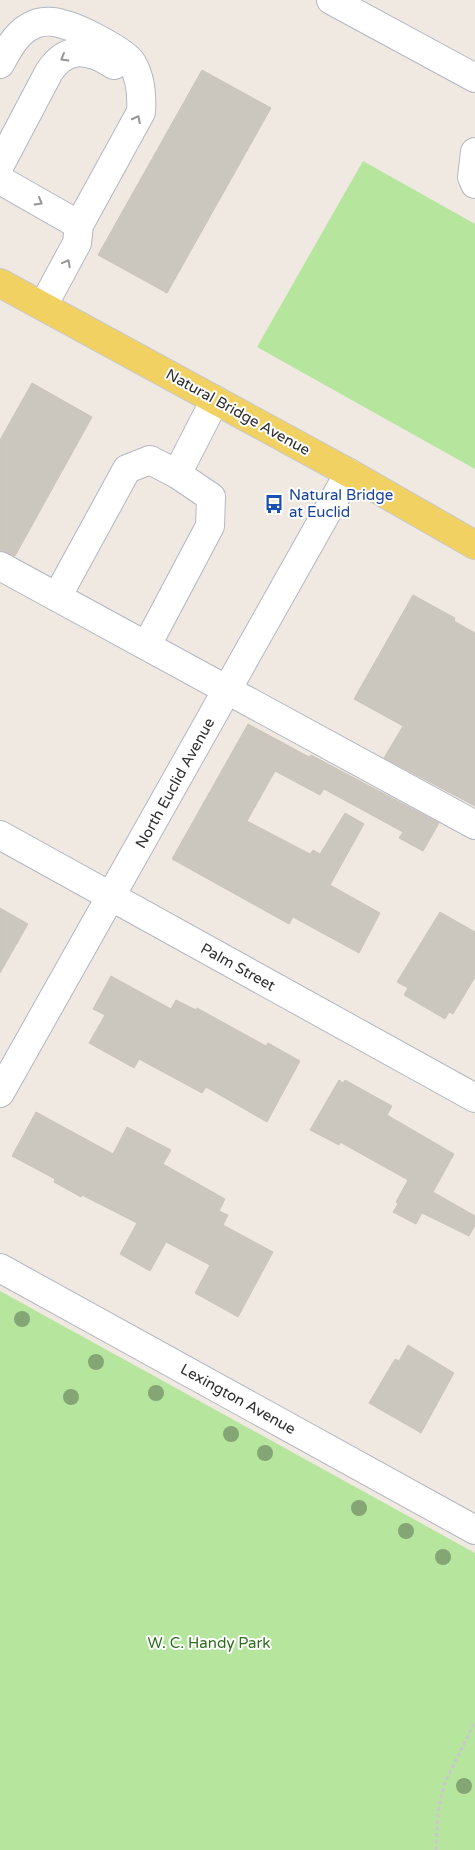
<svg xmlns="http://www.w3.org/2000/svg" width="475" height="1850" font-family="'Varela Round',sans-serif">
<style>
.green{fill:#b6e59e}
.building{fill:#cbc7bf;stroke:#cbc5ba}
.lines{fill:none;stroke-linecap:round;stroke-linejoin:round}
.minor-casing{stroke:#b4b7c1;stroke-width:30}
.major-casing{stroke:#c9c9c9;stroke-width:30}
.path{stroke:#c9c9c9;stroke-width:3;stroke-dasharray:4 2.5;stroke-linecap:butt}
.minor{stroke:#fff;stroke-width:28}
.major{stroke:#f2d163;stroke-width:28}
.tree{fill:#84a574}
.oneway{stroke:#969696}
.labels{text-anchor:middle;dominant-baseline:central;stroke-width:4;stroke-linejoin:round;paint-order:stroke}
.street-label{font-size:15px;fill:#2e2e2e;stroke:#fff}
.transit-label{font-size:15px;fill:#164399;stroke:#fff;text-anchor:start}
.park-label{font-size:15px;fill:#2c6e1b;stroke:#fff}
</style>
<rect width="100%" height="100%" fill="#efe9e1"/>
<g class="green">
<polygon points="363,161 475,224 475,469 257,347"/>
<polygon points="0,1291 475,1553 475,1850 0,1850"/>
</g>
<g class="building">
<polygon points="202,70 271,108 167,293 98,255"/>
<polygon points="32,383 92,417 15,556 0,550 0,440"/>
<polygon points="413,595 455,618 454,621 475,633 475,806 384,758 403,726 354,699"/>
<polygon points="248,724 309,757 311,755 439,823 423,851 399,838 403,832 324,789 320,795 275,771 247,821 310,854 313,850 320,854 345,813 364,824 330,885 380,913 359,953 293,917 289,924 172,859"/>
<polygon points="0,908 28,924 0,973"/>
<polygon points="440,912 475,932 475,977 453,1014 449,1012 445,1019 404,995 408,988 397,982"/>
<polygon points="111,976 171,1009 176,1000 196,1010 197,1008 266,1046 268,1043 300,1061 267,1122 206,1087 202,1093 139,1059 134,1068 89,1043 105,1015 93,1009"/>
<polygon points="339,1080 343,1083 345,1080 392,1106 387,1115 454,1154 433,1192 475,1216 475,1225 469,1236 422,1213 416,1224 393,1212 398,1204 396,1202 408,1180 340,1142 339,1145 310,1130"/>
<polygon points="36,1112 113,1154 127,1127 171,1150 163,1164 225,1199 219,1211 228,1215 223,1225 273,1252 238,1317 195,1293 210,1265 166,1242 150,1271 120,1254 137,1223 82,1195 81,1197 54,1182 55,1179 12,1156"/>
<polygon points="408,1345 454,1373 421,1433 369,1403 395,1359 399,1361"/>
</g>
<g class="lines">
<g class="minor-casing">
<g id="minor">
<polyline points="331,0 475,78"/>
<path d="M 0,64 C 9,48 17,31 35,24 C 43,21 54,21 62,24 C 77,27 125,51 132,63 C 141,78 142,96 141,112 L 79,225 L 77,243 L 43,306"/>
<polyline points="475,152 472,177 475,184"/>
<path d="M 0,165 L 49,72 C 67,45 89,49 114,65"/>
<polyline points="0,180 79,225"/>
<polyline points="0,566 475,825"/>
<polyline points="57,597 127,469 150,460 177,474 215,400"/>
<polyline points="147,645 210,526 211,497 177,474"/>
<polyline points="0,835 475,1098"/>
<polyline points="0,1093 349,473"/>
<polyline points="0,1268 475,1530"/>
</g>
</g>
<g class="major-casing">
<polyline id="major" points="0,283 349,473 475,545"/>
</g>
<polyline class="path" points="436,1850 438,1812 444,1784 475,1722"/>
<use href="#minor" class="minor"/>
<use href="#major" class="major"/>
</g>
<g class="tree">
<circle cx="22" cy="1319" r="8"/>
<circle cx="96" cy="1362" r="8"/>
<circle cx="156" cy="1393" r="8"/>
<circle cx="71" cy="1397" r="8"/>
<circle cx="231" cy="1434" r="8"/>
<circle cx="265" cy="1453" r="8"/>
<circle cx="359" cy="1508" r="8"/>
<circle cx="406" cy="1531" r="8"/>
<circle cx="443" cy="1557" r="8"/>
<circle cx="464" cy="1786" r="8"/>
</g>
<defs><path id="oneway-chevron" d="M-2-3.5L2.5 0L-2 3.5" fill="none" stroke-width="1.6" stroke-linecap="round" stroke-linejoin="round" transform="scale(1.25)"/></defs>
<g class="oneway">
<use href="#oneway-chevron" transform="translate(64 58) rotate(150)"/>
<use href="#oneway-chevron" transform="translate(137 119) rotate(-63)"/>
<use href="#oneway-chevron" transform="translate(39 202) rotate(30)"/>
<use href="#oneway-chevron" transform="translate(67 263) rotate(-62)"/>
</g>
<defs>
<g id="bus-bare" transform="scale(1.5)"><path d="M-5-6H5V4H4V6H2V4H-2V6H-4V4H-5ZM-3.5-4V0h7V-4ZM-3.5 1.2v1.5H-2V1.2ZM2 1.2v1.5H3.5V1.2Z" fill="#1a4fb4" stroke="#fff" stroke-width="2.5" paint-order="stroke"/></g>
</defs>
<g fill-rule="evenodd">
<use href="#bus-bare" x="274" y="504"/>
</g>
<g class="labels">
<g class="street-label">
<text transform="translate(238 412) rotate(29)">Natural Bridge Avenue</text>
<text transform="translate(175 783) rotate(-61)">North Euclid Avenue</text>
<text transform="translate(238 967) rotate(29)">Palm Street</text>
<text transform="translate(238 1399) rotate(29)">Lexington Avenue</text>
</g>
<g class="transit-label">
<text x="289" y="495">Natural Bridge<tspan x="289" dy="17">at Euclid</tspan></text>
</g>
<g class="park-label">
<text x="209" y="1643">W. C. Handy Park</text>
</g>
</g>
</svg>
